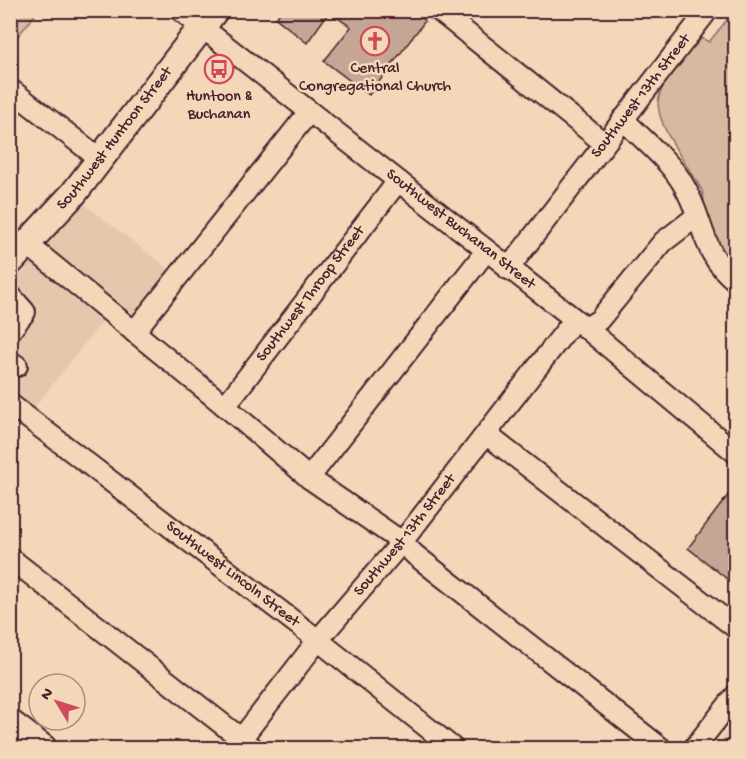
<svg xmlns="http://www.w3.org/2000/svg" width="746" height="759" font-family="'Gochi Hand',sans-serif">
<style>
.built{fill:#e4c8ae}
.green{fill:#d7b9a1;stroke:#906c66;stroke-width:1.5}
.building{fill:#c5a694;stroke:#4a1f2b;stroke-width:1.5}
.lines{fill:none;stroke-linecap:round;stroke-linejoin:round}
.minor-casing{stroke:#4a1f2b;stroke-width:24}
.major-casing{stroke:#4a1f2b;stroke-width:30}
.minor{stroke:#f2d7b9;stroke-width:20}
.major{stroke:#f2d7b9;stroke-width:26}
.labels{text-anchor:middle;dominant-baseline:central;stroke-width:5;stroke-linejoin:round;paint-order:stroke}
.poi-label{font-size:16px;fill:#4a1f2b;stroke:#f2d7b9}
.street-label{font-size:16px;fill:#4a1f2b;stroke:#f2d7b9}
</style>
<rect width="100%" height="100%" fill="#f2d7b9"/>
<filter id="ink" filterUnits="userSpaceOnUse"><feTurbulence type="fractalNoise" baseFrequency=".0167" numOctaves="2"/><feDisplacementMap in="SourceGraphic" scale="12" xChannelSelector="R" yChannelSelector="G"/><feConvolveMatrix kernelMatrix="1 2 1 2 8 2 1 2 1" color-interpolation-filters="sRGB"/></filter>
<g filter="url(#ink)">
<g class="built">
<polygon points="83,203 183,280 135,341 105,318 34,408 11,389 10,286"/>
<polygon points="735,721 735,748 714,748"/>
</g>
<g class="green">
<polygon points="11,10 38,11 11,45 10,11"/>
<path d="M 729,11 L 735,11 L 735,265 C 721,251 709,229 705,209 C 704,203 704,197 702,191 C 691,168 652,123 659,97 C 665,74 686,56 702,38 L 709,42 L 731,15 Z"/>
</g>
<g class="building">
<polygon points="282,10 411,10 425,21 369,95 324,61 351,27 329,12 307,43 276,18"/>
<polygon points="735,486 735,585 688,548"/>
</g>
<g class="lines">
<g class="minor-casing">
<g id="minor">
<path id="s1" d="M 180,10 L 586,328 L 736,453"/>
<polyline points="438,10 604,143"/>
<polyline points="10,89 100,159"/>
<path d="M 623,119 C 643,140 669,160 683,184 C 705,220 700,253 736,281"/>
<polyline points="27,244 225,406 309,478 402,542 415,555 661,748"/>
<path id="s2" d="M 508,269 L 708,10"/>
<polyline points="10,295 25,312 10,331"/>
<polyline points="586,328 599,320 663,242 697,216"/>
<polyline points="134,332 309,112"/>
<polyline points="10,361 17,366"/>
<path id="s3" d="M 10,404 L 318,640 L 453,748"/>
<path id="s4" d="M 225,406 L 398,181"/>
<polyline points="486,434 736,628"/>
<polyline points="309,478 486,251"/>
<polyline points="10,558 253,748"/>
<path id="s5" d="M 234,748 L 318,640 L 402,542 L 574,320"/>
<polyline points="694,748 736,695"/>
</g>
</g>
<g class="major-casing">
<g id="major">
<path id="s6" d="M 10,262 L 74,193 L 215,10"/>
<polyline points="10,723 43,748"/>
</g>
</g>
<use href="#minor" class="minor"/>
<use href="#major" class="major"/>
</g>
</g>
<defs>
<g id="church-ring" transform="scale(1.5)"><circle r="9.5" fill="#f2d7b9" stroke="#d1495b" stroke-width="1.5"/><path d="M-1.2-6h2.4v3.5h3.3v2.4h-3.3V6h-2.4V-.1h-3.3v-2.4h3.3Z" fill="#d1495b"/></g>
<g id="bus-ring" transform="scale(1.5)"><circle r="9.5" fill="#f2d7b9" stroke="#d1495b" stroke-width="1.5"/><path d="M-5-6H5V4H4V6H2V4H-2V6H-4V4H-5ZM-3.5-4V0h7V-4ZM-3.5 1.2v1.5H-2V1.2ZM2 1.2v1.5H3.5V1.2Z" fill="#d1495b"/></g>
</defs>
<g fill-rule="evenodd">
<use href="#church-ring" x="375" y="41"/>
<use href="#bus-ring" x="219" y="69"/>
</g>
<g class="labels">
<g class="poi-label">
<text x="375" y="69">Central<tspan x="375" dy="18">Congregational Church</tspan></text>
<text x="219" y="97">Huntoon &amp;<tspan x="219" dy="18">Buchanan</tspan></text>
</g>
<g class="street-label">
<text stroke="none"><textPath href="#s2" startOffset="218">Southwest 13th Street</textPath></text>
<text stroke="none"><textPath href="#s6" startOffset="162">Southwest Huntoon Street</textPath></text>
<text stroke="none"><textPath href="#s1" startOffset="356">Southwest Buchanan Street</textPath></text>
<text stroke="none"><textPath href="#s4" startOffset="141">Southwest Throop Street</textPath></text>
<text stroke="none"><textPath href="#s5" startOffset="273">Southwest 13th Street</textPath></text>
<text stroke="none"><textPath href="#s3" startOffset="280">Southwest Lincoln Street</textPath></text>
</g>
</g>
<rect width="746" height="759" fill="none" stroke="#f2d7b9" stroke-width="36"/>
<rect x="18" y="18" width="710" height="723" fill="none" stroke="#4a1f2b" stroke-width="2" filter="url(#ink)"/>
<g transform="translate(57 702) rotate(308)"><circle r="28" fill="#f2d7b9" stroke="#af8d80" stroke-width="1.5"/>
<path d="M0-4.5L10 22L0 15L-10 22Z" fill="#d1495b"/>
<text y="-9" font-size="16" font-weight="bold" text-anchor="middle" fill="#4a1f2b">N</text>
</g>
</svg>
